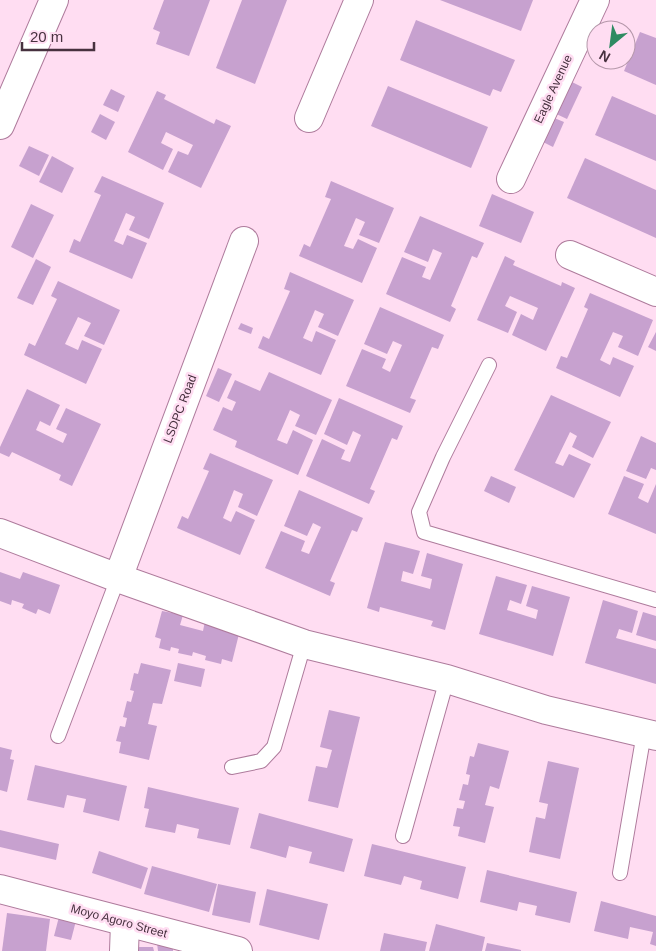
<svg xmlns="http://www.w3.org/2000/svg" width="656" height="951" font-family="Helvetica,sans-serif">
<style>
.building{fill:#c7a1cf}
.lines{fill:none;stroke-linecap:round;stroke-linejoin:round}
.lane-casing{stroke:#ae7b9c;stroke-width:16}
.street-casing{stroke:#ae7b9c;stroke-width:30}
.lane{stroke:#fff;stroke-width:14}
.street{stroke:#fff;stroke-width:28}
.labels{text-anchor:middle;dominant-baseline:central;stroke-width:5;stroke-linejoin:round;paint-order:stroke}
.street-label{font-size:12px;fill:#47313f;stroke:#ffddf2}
</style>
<rect width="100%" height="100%" fill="#ffddf2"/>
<g class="building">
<polygon points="164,0 210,0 189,56 156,44 160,32 153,29"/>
<polygon points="242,0 287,0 255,84 216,68"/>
<polygon points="440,0 533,0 521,31"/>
<polygon points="416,20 515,60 501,92 493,89 490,96 400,60"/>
<polygon points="640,32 656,38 656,85 624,71"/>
<polygon points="566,79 582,87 567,119 550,111"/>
<polygon points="388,86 488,127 471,168 371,126"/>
<polygon points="111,89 125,96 118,112 103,105"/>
<polygon points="157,91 166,95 164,99 214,124 216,119 231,126 201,188 168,172 178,151 188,155 193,145 166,132 161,143 173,149 163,170 128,152"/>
<polygon points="612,96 656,115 656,161 595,135"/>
<polygon points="100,114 115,122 106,140 91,132"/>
<polygon points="547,115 564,122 553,147 537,139"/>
<polygon points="29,146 49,155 39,176 19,166"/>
<polygon points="52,156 74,168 62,193 39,182"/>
<polygon points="585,158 656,190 656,238 567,198"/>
<polygon points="102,176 164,203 149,239 129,230 135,217 126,213 114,241 123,245 127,235 147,243 132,279 69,252 74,239 80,242 101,195 94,192"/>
<polygon points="331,181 394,208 379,243 359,235 365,222 356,218 344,246 353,249 358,239 377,248 362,283 299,256 304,244 310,247 331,199 325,197"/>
<polygon points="492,194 534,212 521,243 479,226"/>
<polygon points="31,204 54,215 33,258 11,247"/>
<polygon points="420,216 484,243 477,258 472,256 451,306 456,309 450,322 386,294 402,257 426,267 422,277 430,280 442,253 433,249 428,262 404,252"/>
<polygon points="505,256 515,261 513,265 561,286 562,282 575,288 546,351 512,335 521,314 533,320 538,308 510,296 505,306 517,312 508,333 477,320"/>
<polygon points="36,259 51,267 33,305 17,298"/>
<polygon points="290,272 354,300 338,336 318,327 324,314 315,310 303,338 312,342 316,331 336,340 321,375 258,348 263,336 269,339 290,291 284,289"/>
<polygon points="58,281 120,310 104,345 84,336 91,323 78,317 65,344 78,350 82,340 102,349 86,384 24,355 29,343 35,346 57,299 51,296"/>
<polygon points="590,293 653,320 638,356 618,347 623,336 613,332 600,360 610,365 613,357 634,366 620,397 556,368 561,356 567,358 588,309 584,307"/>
<polygon points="380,307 444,335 438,349 432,347 410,398 416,400 410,413 346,386 362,349 386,359 382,368 390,372 402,345 393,341 387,354 364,344"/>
<polygon points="241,323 253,328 251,334 238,329"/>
<polygon points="656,332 656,351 648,347"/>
<polygon points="218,368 232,374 219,402 206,396"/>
<polygon points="269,372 332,400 316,435 295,426 300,415 290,410 277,440 287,444 293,430 313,440 298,475 235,447 237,441 213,430 223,407 232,411 236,402 227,398 235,380 260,391"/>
<polygon points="27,389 60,405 50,426 40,421 36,430 63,443 67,434 56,429 66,408 101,424 72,486 59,480 61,475 12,452 9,457 0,453 0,447"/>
<polygon points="551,395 611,422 593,458 572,447 577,436 570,432 555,463 563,466 569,454 591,464 574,498 514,470"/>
<polygon points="339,398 403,426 397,440 392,438 370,489 375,491 369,504 306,476 322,439 345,450 341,459 350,462 361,435 353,431 347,445 324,434"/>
<polygon points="641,436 656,443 656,470 651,468 646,479 626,471"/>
<polygon points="210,453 273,480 257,516 238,507 243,494 234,490 223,518 231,522 236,511 255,520 240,555 177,528 182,516 188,519 209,471 203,469"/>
<polygon points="491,476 516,487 509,503 484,491"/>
<polygon points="624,476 644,484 638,498 648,503 656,484 656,534 608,514"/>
<polygon points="299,490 363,518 357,532 352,530 330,581 335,583 330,596 265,568 281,531 305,541 301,551 309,554 321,527 313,523 307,536 284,526"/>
<polygon points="385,542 420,551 413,574 403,571 401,581 430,589 432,579 421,576 427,553 463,564 445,630 431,626 433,621 380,607 379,612 367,608"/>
<polygon points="0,572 20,579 23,572 60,585 50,614 38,609 36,614 22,608 24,604 12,600 11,605 0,601"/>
<polygon points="496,576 527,585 521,604 510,600 507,610 536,619 538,610 526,606 532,586 570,597 553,656 479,634"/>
<polygon points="603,600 638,611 632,633 619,629 616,638 656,649 656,684 585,663"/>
<polygon points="162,611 183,615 180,625 203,631 205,621 240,630 232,662 222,659 221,664 205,660 206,656 193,652 192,656 178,653 179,649 171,647 170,651 159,648 161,639 155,637"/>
<polygon points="643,612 656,616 656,641 636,635"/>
<polygon points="141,663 171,670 162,704 153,703 148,724 157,726 149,760 119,753 121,742 116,741 120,726 125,727 127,718 123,717 127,701 131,702 134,691 130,690 134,673 138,674"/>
<polygon points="178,663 205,669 201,687 174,681"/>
<polygon points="329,710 360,717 338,808 308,801 316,766 327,768 332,750 320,747"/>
<polygon points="478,743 509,751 499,789 490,786 485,805 494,807 485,843 458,836 460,827 453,826 457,808 463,809 465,801 459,800 463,784 468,785 470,775 466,774 470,756 474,757"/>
<polygon points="0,747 12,750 10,759 14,760 7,792 0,790"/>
<polygon points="548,761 579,768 560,859 529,852 536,817 545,819 548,804 539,802"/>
<polygon points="35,765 127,786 119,821 83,812 86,799 67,795 64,808 27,800"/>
<polygon points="148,787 239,808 230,845 197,838 199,829 177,824 175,833 145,827 149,809 144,808"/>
<polygon points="259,813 353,839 344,872 309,863 312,852 289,846 286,858 250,848"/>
<polygon points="0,830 59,844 56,860 0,847"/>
<polygon points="372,844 466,867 458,899 420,889 422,881 404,876 401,885 364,876"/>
<polygon points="99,851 148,868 141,889 92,873"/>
<polygon points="152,866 217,884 209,912 144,894"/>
<polygon points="487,870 577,892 570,923 535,915 537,906 519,902 517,911 480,902"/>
<polygon points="218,884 256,892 250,923 212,915"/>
<polygon points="267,889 328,904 319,940 259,925"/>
<polygon points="601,901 656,916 656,946 650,944 653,932 630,927 628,939 594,931"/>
<polygon points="7,913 50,919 46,951 2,951"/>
<polygon points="60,913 77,917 71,940 54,936"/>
<polygon points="436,924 485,937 482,951 429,951"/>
<polygon points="384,933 427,942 425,951 380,951"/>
<polygon points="157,943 173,943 173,951 158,951"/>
<polygon points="487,943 521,950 521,951 485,951"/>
<polygon points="127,947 153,947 154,951 127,951"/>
</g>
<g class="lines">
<g class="lane-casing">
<g id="lane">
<polyline points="489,365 443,457 419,512 424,532 656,600"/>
<polyline points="58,736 118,578"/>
<polyline points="232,767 261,761 274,747 304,644"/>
<polyline points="403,836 447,679"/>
<polyline points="620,873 644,733"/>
</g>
</g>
<g class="street-casing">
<g id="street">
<polyline points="309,118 359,0"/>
<polyline points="0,125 54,0"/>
<polyline points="511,179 595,0"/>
<polyline points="570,255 656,292"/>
<polyline points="0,533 118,578 304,644 447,679 546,710 656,736"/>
<polyline points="118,578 244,241"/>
<polyline points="0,889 238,951"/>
<polyline points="124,951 125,923"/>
</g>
</g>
<use href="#lane" class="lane"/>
<use href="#street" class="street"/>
</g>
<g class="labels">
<g class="street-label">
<text transform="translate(553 89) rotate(-65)">Eagle Avenue</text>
<text transform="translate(180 409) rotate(-69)">LSDPC Road</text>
<text transform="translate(119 921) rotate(15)">Moyo Agoro Street</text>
</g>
</g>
<g transform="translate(611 45) rotate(209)"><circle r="24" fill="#ffddf2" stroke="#b598aa"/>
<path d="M0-4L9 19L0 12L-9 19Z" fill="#2e8b62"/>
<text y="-8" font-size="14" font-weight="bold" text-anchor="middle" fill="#47313f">N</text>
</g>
<path d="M22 42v8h72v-8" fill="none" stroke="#47313f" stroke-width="2.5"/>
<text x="30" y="42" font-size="15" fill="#47313f" stroke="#ffddf2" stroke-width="4" paint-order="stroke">20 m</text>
</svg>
